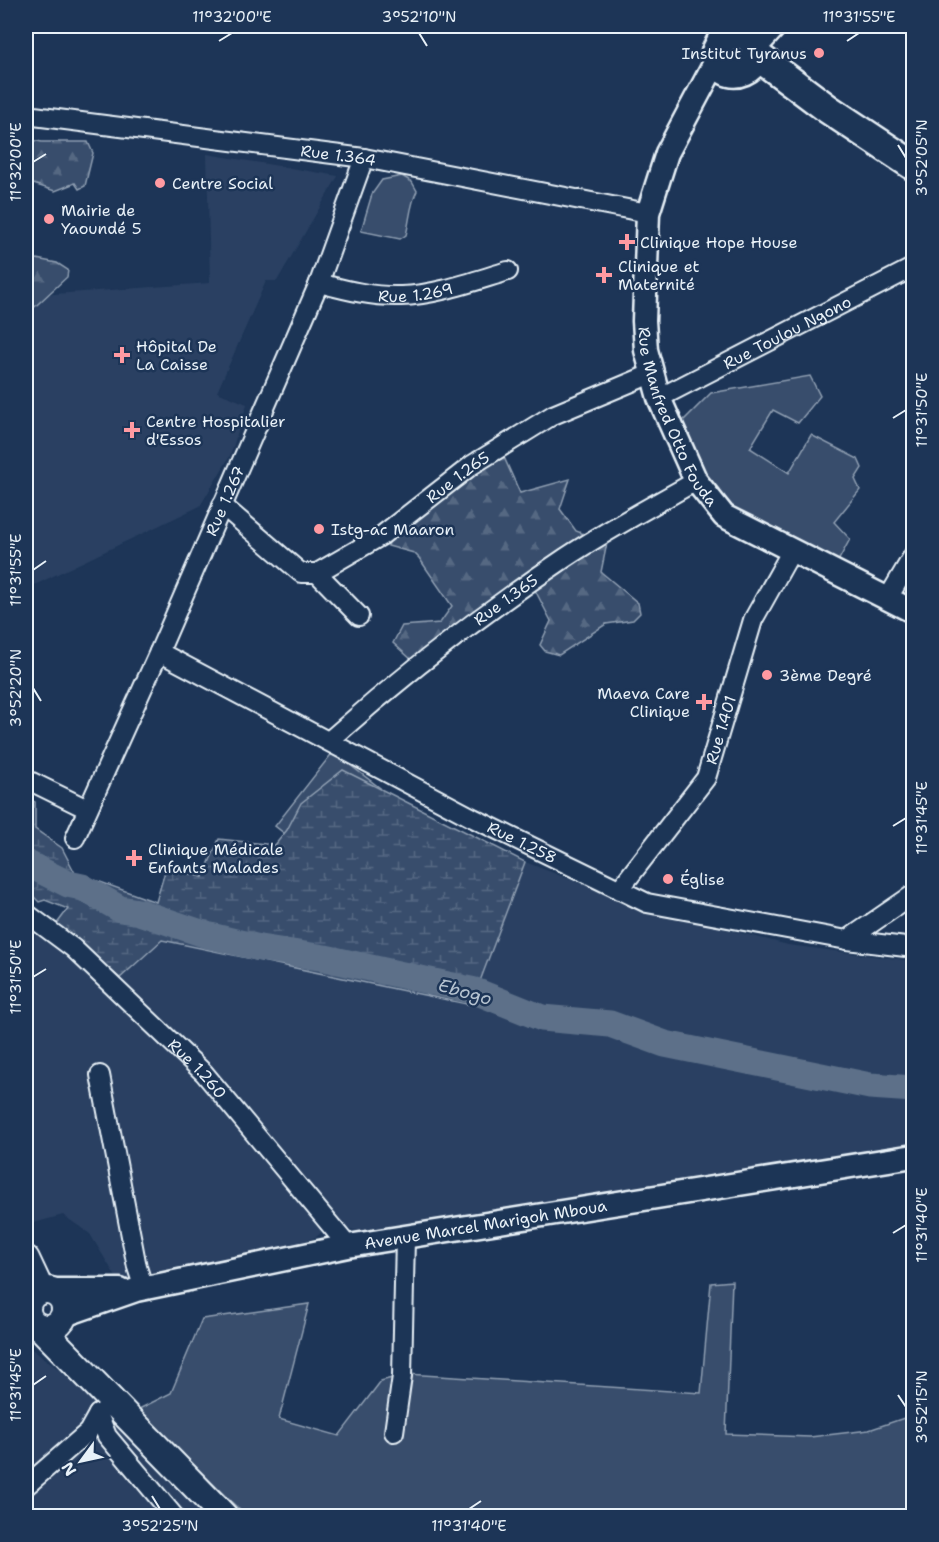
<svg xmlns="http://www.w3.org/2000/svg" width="939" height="1542" font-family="'Shantell Sans',sans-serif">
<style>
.built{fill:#2a4162}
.green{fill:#374d6c;stroke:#909fb2;stroke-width:1.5}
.forest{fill:url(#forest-firs);stroke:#909fb2;stroke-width:1.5}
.wetland{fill:url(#wetland-marsh);stroke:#909fb2;stroke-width:1.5}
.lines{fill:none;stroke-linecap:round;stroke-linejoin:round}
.river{stroke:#5d7089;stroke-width:27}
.minor-casing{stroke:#e8f1f8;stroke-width:22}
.tertiary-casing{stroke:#e8f1f8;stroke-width:27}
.secondary-casing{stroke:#e8f1f8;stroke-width:30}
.primary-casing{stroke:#e8f1f8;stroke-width:33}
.minor{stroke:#1d3557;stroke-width:18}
.tertiary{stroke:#1d3557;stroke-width:22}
.secondary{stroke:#1d3557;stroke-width:26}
.primary{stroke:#1d3557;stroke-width:28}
.ticks{fill:none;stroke:#e8f1f8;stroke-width:2}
.poi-dot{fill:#ff9aa2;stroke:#1d3557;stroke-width:2}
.labels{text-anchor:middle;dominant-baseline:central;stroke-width:5;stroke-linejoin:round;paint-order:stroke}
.poi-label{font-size:16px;fill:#e8f1f8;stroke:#1d3557;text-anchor:start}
.street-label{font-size:16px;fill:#e8f1f8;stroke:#1d3557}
.water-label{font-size:18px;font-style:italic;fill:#b7c4d1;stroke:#1d3557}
.neatline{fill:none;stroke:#e8f1f8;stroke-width:2}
.ticks-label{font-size:15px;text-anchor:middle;fill:#e8f1f8}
</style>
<defs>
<pattern id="forest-firs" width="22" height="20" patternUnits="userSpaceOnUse" patternTransform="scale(1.5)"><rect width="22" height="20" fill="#374d6c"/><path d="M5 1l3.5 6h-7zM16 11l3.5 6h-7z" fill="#546782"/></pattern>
<pattern id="wetland-marsh" width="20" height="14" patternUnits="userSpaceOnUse" patternTransform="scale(1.5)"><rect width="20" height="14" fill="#374d6c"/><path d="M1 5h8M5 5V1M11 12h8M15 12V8" fill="none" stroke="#546782"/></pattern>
</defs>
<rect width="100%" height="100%" fill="#1d3557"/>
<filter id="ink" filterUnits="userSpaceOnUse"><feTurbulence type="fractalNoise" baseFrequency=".0167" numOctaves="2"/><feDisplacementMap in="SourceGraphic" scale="12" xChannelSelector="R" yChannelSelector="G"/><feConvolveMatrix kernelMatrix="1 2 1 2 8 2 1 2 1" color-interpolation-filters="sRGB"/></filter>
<g filter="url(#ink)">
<g class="built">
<polygon points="207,154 338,176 277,281 266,281 217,392 247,404 230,456 200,506 26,589 26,296 210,283"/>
<polygon points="525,862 644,908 788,945 913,961 913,1149 362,1232 346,1228 331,1215 120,978 162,940 471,1005"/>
<polygon points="26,915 94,979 113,1000 141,1019 312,1214 323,1231 316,1237 294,1245 131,1282 116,1277 90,1234 63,1215 26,1225"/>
<polygon points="26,1345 77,1383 211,1516 26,1516"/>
</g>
<g class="green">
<path d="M 402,176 L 412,182 L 417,191 C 410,204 410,220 406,235 L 400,239 L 361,231 L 372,194 L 382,180 Z"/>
<polygon points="810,376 820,396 798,423 773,410 750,448 789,473 811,435 858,459 862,468 855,479 860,490 834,522 850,539 836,565 731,515 707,487 680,424 711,393"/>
<polygon points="333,752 380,788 322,863 275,826"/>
<polygon points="732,1281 726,1434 810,1437 869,1430 913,1415 913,1516 246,1516 137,1410 171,1393 202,1319 309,1304 279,1419 339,1436 381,1381 407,1374 701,1393 711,1283"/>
</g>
<g class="forest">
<polygon points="26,139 42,142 88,142 93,153 85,186 79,189 75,183 55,191 27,182"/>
<polygon points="26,257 57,263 68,270 67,277 26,315"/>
<polygon points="491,443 498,444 520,493 570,479 560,509 576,531 607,543 601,572 638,603 640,613 633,620 606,624 559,655 545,651 540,645 551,621 535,590 517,583 412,660 393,643 402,626 440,623 452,606 419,558 414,553 388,546 390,539 472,465 473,452"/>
</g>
<polygon class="wetland" points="343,770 525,862 471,1005 162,940 120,978 56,925 68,909 45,900 39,902 26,889 26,798 35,802 35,829 62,848 75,873 156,902 166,868 203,877 219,839 275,845 287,830 301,803"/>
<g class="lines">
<polyline class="river" points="26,863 68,884 82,887 120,909 139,912 207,935 260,948 325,958 475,991 542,1018 610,1024 665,1044 870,1086 914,1089"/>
<g class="minor-casing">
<g id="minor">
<path id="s1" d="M 26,115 L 364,158 L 648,213"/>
<path id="s2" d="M 319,283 C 346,290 372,297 401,296 C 436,295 474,281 508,271"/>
<path id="s3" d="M 659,398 L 914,267"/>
<path id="s4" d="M 222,505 L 301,573 L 317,573 L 381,536 L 472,465 L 553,415 L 651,374"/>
<polyline points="317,573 359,616"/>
<polyline points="888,598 914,554"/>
<path id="s5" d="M 159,652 L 473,818 L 647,903 L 847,940 L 914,948"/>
<path id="s6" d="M 330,740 C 403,675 483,613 565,558 C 607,530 652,506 696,481"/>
<polyline points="26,779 87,809"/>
<path id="s7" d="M 75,838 L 159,652 L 319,283 L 364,158"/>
<path id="s8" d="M 619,890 L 706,778 L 753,620 L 791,552"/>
<path id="s9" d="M 26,913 L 73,948 L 204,1073 L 348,1246"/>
<polyline points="847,940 914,894"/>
<polyline points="100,1075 137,1267 144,1289"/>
<polyline points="98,1414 107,1436 174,1516"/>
<polyline points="394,1432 402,1376 405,1238"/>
<polyline points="26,1486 88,1432 98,1414"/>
</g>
</g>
<g class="tertiary-casing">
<g id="tertiary">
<polyline points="755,48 775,26"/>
<path id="s10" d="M 717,59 L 667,153 L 648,213 L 644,321 L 646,350 L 659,398 L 696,481 L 724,516 L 914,612"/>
<polyline points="51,1290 120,1290"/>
<path id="s11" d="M 64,1315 L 136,1290 L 348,1246 L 914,1156"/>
</g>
</g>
<g class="secondary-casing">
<g id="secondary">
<polyline points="26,1259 41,1291"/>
<circle cx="46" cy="1309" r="19"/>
<polyline points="40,1327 224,1516"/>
</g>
</g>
<g class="primary-casing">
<g id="primary">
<path d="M 726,26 C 734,31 745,33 751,40 C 773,66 720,92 716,52 L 723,38 L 737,33"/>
<polyline points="756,55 828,109 914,166"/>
</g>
</g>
<use href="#minor" class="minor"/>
<use href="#tertiary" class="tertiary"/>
<use href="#secondary" class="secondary"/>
<use href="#primary" class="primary"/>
</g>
</g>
<path class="ticks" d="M 419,33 L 427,46M 219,41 L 232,33M 847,41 L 859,33M 898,145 L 906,158M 33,162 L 46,154M 893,418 L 906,410M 33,570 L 46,561M 33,688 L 41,701M 893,826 L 906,818M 33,977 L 46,969M 893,1233 L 906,1225M 33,1385 L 46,1376M 898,1395 L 906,1407M 152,1496 L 160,1509M 469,1509 L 481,1501"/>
<g class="poi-dot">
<circle cx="819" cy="53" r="6"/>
<circle cx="160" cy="183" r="6"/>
<circle cx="49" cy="219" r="6"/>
<path d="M624 233h6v6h6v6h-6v6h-6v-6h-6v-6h6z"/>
<path d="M601 266h6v6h6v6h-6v6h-6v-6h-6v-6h6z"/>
<path d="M119 346h6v6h6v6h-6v6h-6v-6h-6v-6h6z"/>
<path d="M129 421h6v6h6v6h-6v6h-6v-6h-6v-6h6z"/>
<circle cx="319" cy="529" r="6"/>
<circle cx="767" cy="675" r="6"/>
<path d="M701 693h6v6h6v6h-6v6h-6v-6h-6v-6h6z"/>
<path d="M131 849h6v6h6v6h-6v6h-6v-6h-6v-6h6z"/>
<circle cx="668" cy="879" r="6"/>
</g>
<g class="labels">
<g class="poi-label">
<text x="807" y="53" text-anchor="end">Institut Tyranus</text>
<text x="172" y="183">Centre Social</text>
<text x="61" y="210">Mairie de<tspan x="61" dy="18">Yaoundé 5</tspan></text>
<text x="640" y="242">Clinique Hope House</text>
<text x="618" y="266">Clinique et<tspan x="618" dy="18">Maternité</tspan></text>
<text x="136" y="346">Hôpital De<tspan x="136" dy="18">La Caisse</tspan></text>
<text x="146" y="421">Centre Hospitalier<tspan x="146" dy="18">d'Essos</tspan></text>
<text x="331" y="529">Istg-ac Maaron</text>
<text x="779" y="675">3ème Degré</text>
<text x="690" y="693" text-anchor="end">Maeva Care<tspan x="690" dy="18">Clinique</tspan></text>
<text x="148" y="849">Clinique Médicale<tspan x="148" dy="18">Enfants Malades</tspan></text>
<text x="680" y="879">Église</text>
</g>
<g class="street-label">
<text stroke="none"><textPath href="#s1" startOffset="315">Rue 1.364</textPath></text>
<text stroke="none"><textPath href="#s2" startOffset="98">Rue 1.269</textPath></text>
<text stroke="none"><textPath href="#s3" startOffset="144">Rue Toulou Ngono</textPath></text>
<text stroke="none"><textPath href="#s10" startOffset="380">Rue Manfred Otto Fouda</textPath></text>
<text stroke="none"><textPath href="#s4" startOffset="291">Rue 1.265</textPath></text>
<text stroke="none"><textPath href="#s7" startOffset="369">Rue 1.267</textPath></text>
<text stroke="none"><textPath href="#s6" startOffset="225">Rue 1.365</textPath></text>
<text stroke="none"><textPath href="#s8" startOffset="192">Rue 1.401</textPath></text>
<text stroke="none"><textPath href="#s5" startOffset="410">Rue 1.258</textPath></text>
<text stroke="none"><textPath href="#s9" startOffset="232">Rue 1.260</textPath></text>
<text stroke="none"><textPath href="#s11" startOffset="432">Avenue Marcel Marigoh Mboua</textPath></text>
</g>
<g class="water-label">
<text transform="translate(465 992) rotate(16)">Ebogo</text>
</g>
</g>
<rect width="939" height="1542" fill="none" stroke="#1d3557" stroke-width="66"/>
<g transform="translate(81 1461) rotate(237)" stroke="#1d3557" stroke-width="4.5" paint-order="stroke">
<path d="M0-4.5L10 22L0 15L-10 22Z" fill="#e8f1f8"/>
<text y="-9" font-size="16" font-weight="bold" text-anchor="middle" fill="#e8f1f8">N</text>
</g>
<rect x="33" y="33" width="873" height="1476" class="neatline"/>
<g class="ticks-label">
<text x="232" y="22">11°32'00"E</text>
<text x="419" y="22">3°52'10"N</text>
<text x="859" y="22">11°31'55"E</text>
<text transform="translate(922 158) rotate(-90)" y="5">3°52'05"N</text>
<text transform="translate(16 162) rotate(-90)" y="5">11°32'00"E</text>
<text transform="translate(922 410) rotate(-90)" y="5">11°31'50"E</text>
<text transform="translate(16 570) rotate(-90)" y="5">11°31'55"E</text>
<text transform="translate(16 688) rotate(-90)" y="5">3°52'20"N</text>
<text transform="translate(922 818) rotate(-90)" y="5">11°31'45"E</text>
<text transform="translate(16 977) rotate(-90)" y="5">11°31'50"E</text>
<text transform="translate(922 1225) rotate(-90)" y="5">11°31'40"E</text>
<text transform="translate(16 1385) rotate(-90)" y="5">11°31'45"E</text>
<text transform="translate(922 1407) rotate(-90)" y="5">3°52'15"N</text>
<text x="160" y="1531">3°52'25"N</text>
<text x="469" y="1531">11°31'40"E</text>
</g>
</svg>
